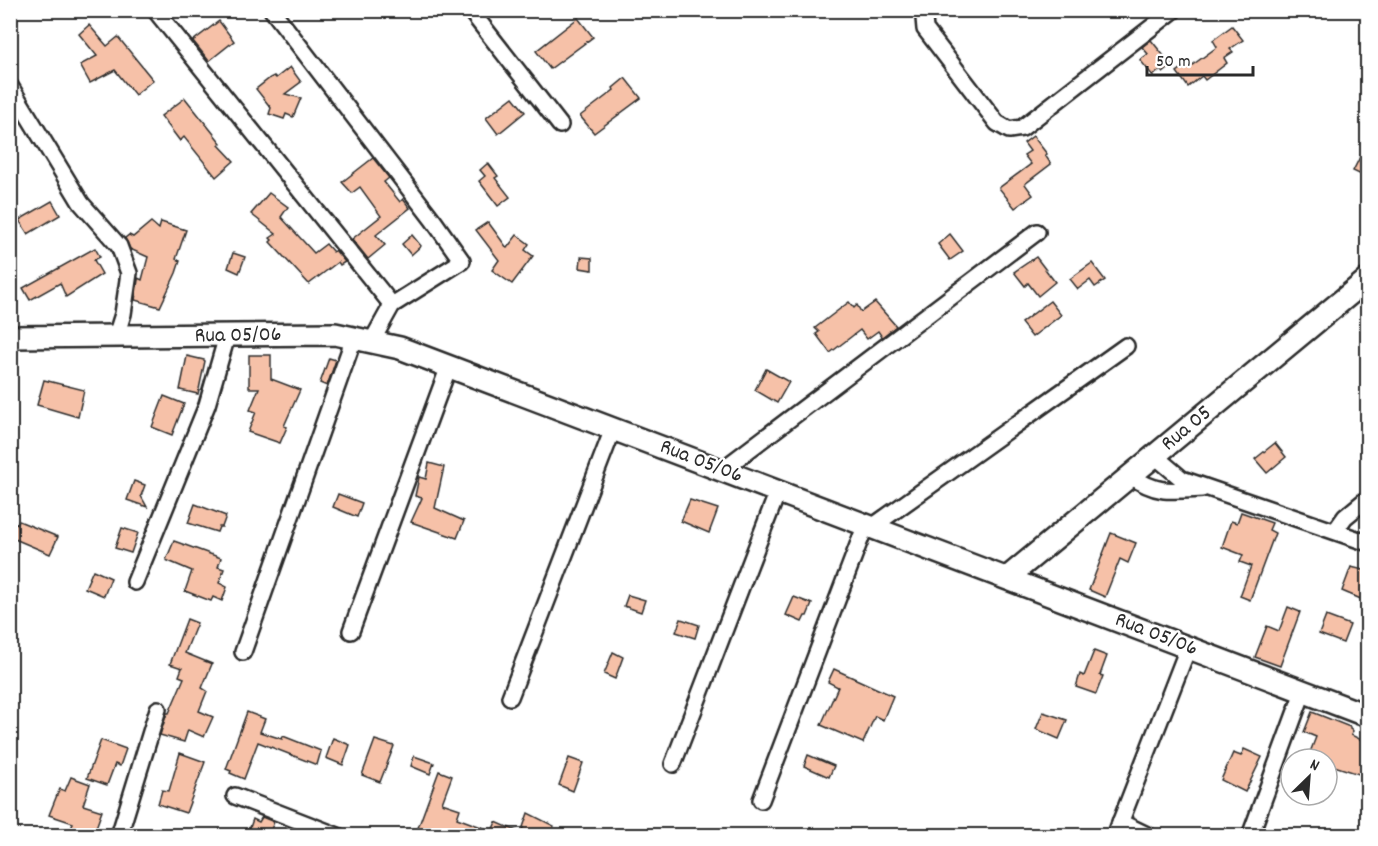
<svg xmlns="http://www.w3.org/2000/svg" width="1378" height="846" font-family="Dekko,sans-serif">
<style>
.building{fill:#f6c1a8;stroke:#2b2b2b;stroke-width:1.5}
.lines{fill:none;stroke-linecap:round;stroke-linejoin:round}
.street-casing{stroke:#2b2b2b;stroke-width:20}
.secondary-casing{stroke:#2b2b2b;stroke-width:26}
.street{stroke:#fff;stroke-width:15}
.secondary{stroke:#fff;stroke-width:21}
.labels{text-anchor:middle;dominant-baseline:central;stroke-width:4.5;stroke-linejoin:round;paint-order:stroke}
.street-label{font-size:22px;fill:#2b2b2b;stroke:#fff}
</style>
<rect width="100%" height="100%" fill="#fff"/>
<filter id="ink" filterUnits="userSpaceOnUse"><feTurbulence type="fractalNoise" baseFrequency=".0167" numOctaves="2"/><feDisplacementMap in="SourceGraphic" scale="12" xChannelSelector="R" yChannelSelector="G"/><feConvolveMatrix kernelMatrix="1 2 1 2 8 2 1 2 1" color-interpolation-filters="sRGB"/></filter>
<g filter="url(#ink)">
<g class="building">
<polygon points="578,18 593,37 550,69 536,51"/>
<polygon points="219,21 234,41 209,61 193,41"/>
<polygon points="89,25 107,46 118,37 153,80 135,95 115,70 90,83 80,65 97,56 79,34"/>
<polygon points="1232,26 1243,40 1230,49 1233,52 1224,58 1227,63 1205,80 1202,76 1188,87 1177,72 1189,63 1191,66 1217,47 1213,40"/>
<polygon points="1151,40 1172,66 1163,73 1160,70 1153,76 1140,60 1148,54 1142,47"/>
<polygon points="290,67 301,82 285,94 301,98 293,117 286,114 284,119 269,114 271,108 256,89 270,78 274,76 276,78"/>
<polygon points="625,78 641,98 594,133 580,116 614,90 613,88"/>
<polygon points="513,97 525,112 498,134 486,118"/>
<polygon points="185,98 221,143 219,145 234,161 216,177 184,137 180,141 161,116"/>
<polygon points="1033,136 1047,154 1045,155 1051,164 1025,184 1033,195 1015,208 999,188 1031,164 1024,155 1030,151 1024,143"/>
<polygon points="1368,141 1368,178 1353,171"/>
<polygon points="373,158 389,178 384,182 400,202 403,199 410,208 376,235 385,245 368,259 352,239 381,216 360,187 352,193 342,182"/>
<polygon points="488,163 498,176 495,178 510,197 498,206 479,181 485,176 480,170"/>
<polygon points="269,193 288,207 281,217 314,253 326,244 333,252 335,250 345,262 340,265 338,262 309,284 270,242 272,240 270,238 276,234 251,214"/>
<polygon points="52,201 60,215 28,234 19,220"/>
<polygon points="151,222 159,229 161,222 186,230 176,259 180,261 176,273 160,307 135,300 138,280 138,278 142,280 148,257 130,249 125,238 129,235 133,237"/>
<polygon points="488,222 507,248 517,235 529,244 525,250 533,256 512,284 492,270 499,260 476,230"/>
<polygon points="950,234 963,251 950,260 938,244"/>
<polygon points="412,235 421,246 411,255 402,244"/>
<polygon points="95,248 100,257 94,260 102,274 66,297 60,283 30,300 23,288"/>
<polygon points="233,253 245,257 239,273 228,268"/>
<polygon points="581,257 592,258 592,270 580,268"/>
<polygon points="1036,257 1055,282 1038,296 1028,283 1025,286 1014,272"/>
<polygon points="1092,263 1105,280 1095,287 1090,280 1078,289 1070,279"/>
<polygon points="1050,301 1061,315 1032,337 1021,323"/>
<polygon points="849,302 854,308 857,305 861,312 875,302 896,326 882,337 878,331 867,339 860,330 830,353 816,334 819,332 815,328"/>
<polygon points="249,355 271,355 271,379 300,390 284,426 287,427 280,443 248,432 256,412 250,410 259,388 249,388"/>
<polygon points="187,356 204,360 205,361 198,394 180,390"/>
<polygon points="329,358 336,360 327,386 320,383"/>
<polygon points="766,369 789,382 777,403 755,390"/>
<polygon points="44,380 84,390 78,417 37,405"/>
<polygon points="164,396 184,404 172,435 152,427"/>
<polygon points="1275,443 1286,457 1267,473 1255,459"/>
<polygon points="429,463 444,467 435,508 464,521 457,538 411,522 422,498 415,496 419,477 426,479"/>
<polygon points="134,481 145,485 141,496 147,507 127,500"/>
<polygon points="338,494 362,503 357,517 333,507"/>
<polygon points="690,500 718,509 709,533 681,521"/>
<polygon points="195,504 226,516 222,527 219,527 217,532 188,523"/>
<polygon points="1241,512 1272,523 1269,530 1275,533 1250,600 1240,596 1251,566 1240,562 1243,555 1222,547 1231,521 1237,523"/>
<polygon points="19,521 58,537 50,554 10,537 15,523 17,524"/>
<polygon points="122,528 138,533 131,553 115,548"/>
<polygon points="1111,533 1136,543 1128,563 1120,559 1105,597 1089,590"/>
<polygon points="174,541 221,558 218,567 224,569 219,583 227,587 222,601 213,597 211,601 185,591 192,571 166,560"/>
<polygon points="1351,567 1368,571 1368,602 1342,591"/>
<polygon points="93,570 111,578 104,596 85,588"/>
<polygon points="628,595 645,600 641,612 624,606"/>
<polygon points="794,597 812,604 807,616 805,616 802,622 786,615"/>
<polygon points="1288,607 1300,612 1280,666 1255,657 1267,626 1279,631"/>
<polygon points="1326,616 1350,625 1343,643 1319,634"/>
<polygon points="187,619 197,623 185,653 212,664 202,688 207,691 199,711 213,717 204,737 188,730 184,742 160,735 167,713 169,713 184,678 179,676 182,668 170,664"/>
<polygon points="681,619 699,625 695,638 676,632"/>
<polygon points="1094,651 1107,656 1100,675 1103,676 1096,694 1076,687 1080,674 1084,676"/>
<polygon points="613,652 623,657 615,679 604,674"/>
<polygon points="834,669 893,696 883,720 875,716 863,743 821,725 838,687 828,682"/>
<polygon points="247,712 265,719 260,732 282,739 283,736 321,751 317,765 258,742 244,779 230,773 231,771 226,769"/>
<polygon points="1043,712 1067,720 1059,739 1036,729"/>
<polygon points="1312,712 1350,727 1350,729 1353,731 1351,735 1368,743 1368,777 1328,764 1327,759 1309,755 1316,737 1304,732"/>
<polygon points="333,738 350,745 343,765 326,758"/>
<polygon points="101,740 126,749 120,766 115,764 107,785 87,778"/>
<polygon points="375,740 394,746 380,782 362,775"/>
<polygon points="1244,749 1262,757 1245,792 1221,780 1233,753 1241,756"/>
<polygon points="180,753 205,762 186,813 158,804 162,790 169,791"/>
<polygon points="808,755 834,766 829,777 804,766"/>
<polygon points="414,756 434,763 430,774 411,766"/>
<polygon points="569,758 583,763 573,791 559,785"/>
<polygon points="439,771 452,776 442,803 460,809 457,818 492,831 496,822 521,833 528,813 554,826 550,836 415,836"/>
<polygon points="71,777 90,784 83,805 102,811 93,836 69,836 73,823 49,815 57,795 60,789 65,791"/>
<polygon points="262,817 274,822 270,832 264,830 262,836 247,836 253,819 259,822"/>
</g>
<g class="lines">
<g class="street-casing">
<g id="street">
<polyline points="155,10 392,305"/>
<polyline points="272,10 433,220 462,261 392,305 372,341"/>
<polyline points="470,10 560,125"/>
<polyline points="930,10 924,18 925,29 997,123 1009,130 1022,128 1174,10"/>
<polyline points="10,86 81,203 119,246 129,273 123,314 116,336"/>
<polyline points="1155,456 1182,479 1368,543"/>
<polyline points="722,470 1037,232"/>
<path d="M 1131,476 C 1157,494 1171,491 1202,489"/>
<polyline points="872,527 1126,346"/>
<polyline points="1335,531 1345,517 1368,498"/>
<polyline points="135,582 207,405 227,336"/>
<polyline points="351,631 449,366"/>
<polyline points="243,652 354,338"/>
<polyline points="510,697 613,429"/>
<polyline points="673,764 778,491"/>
<polyline points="235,796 338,836"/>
<polyline points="761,800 866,524"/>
<polyline points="1120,822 1149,836"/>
<polyline points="119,836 158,709"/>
<polyline points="1115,836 1188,648"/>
<polyline points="1250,836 1303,692"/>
</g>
</g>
<g class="secondary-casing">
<g id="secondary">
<polyline points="10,337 335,334 400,348 1368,716"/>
<polyline points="1007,578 1368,279"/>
</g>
</g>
<use href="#street" class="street"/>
<use href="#secondary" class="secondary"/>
</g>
</g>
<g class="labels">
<g class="street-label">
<text transform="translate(238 336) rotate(-1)">Rua 05/06</text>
<text transform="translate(1187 429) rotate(-40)">Rua 05</text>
<text transform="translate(701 462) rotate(21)">Rua 05/06</text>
<text transform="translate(1156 635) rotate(21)">Rua 05/06</text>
</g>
</g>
<rect width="1378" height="846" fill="none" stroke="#fff" stroke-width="36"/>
<rect x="18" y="18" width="1342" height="810" fill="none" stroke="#2b2b2b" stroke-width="2" filter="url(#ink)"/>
<g transform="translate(1309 777) rotate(25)"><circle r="28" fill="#ffffff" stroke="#aaaaaa" stroke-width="1.5"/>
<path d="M0-4.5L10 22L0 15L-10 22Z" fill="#2b2b2b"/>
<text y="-9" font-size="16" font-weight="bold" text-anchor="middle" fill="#2b2b2b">N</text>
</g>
<path d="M1147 66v9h106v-9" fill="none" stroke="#2b2b2b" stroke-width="3"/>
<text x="1156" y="66" font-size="18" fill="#2b2b2b" stroke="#ffffff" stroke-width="4.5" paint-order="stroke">50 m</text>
</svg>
